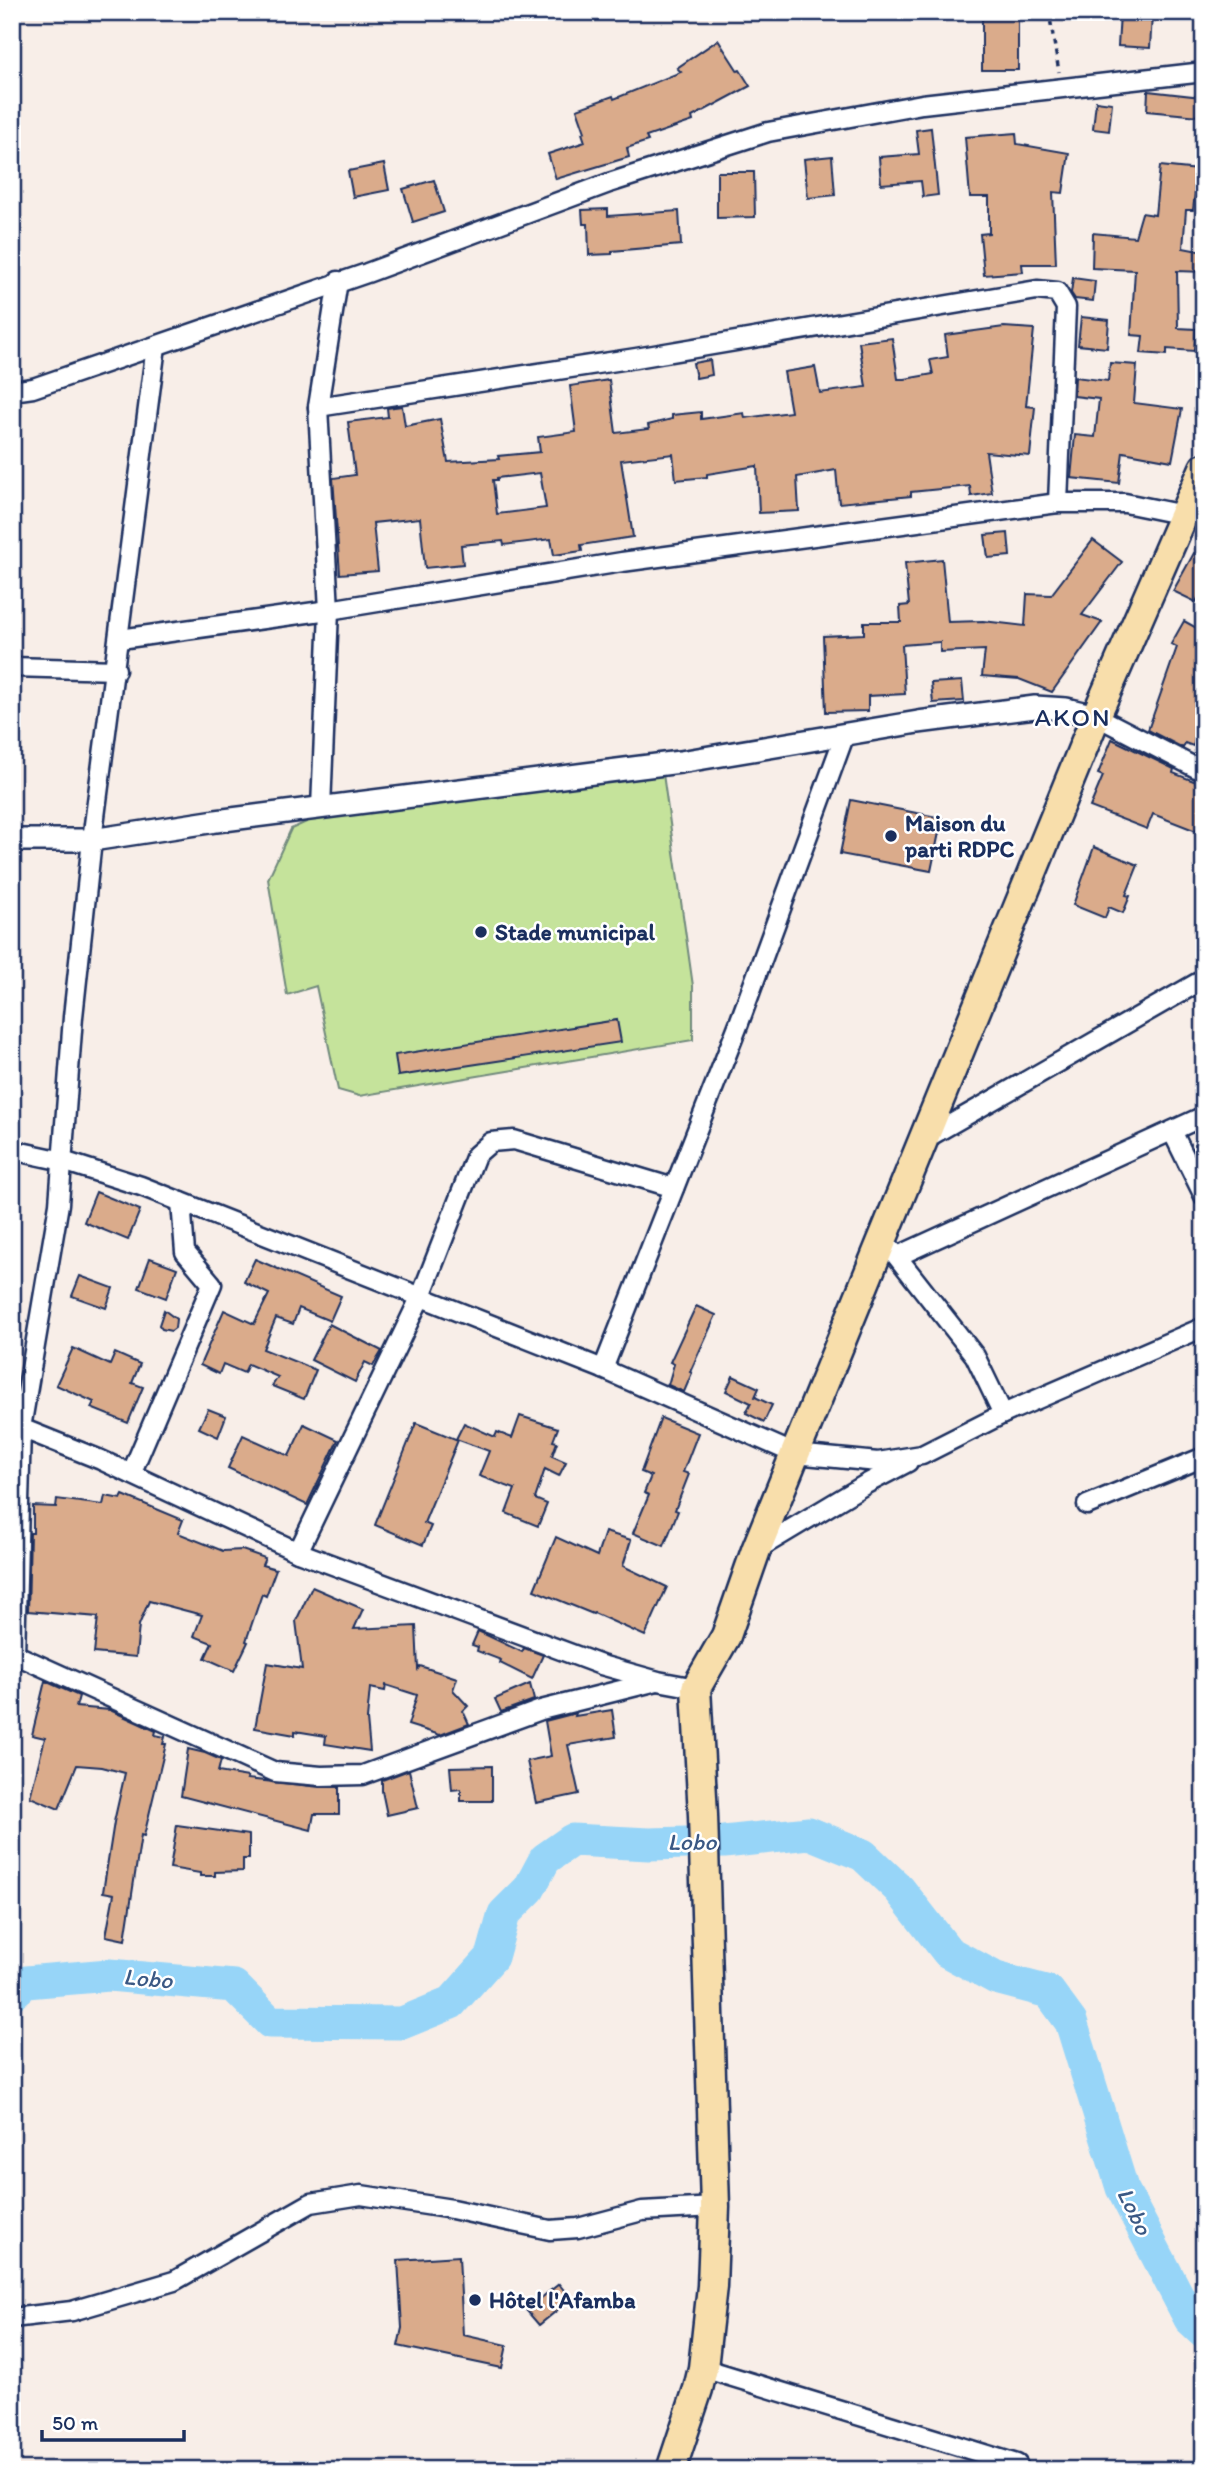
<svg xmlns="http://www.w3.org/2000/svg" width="1216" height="2482" font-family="Itim,sans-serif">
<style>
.green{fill:#c5e39b;stroke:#70897c;stroke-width:2}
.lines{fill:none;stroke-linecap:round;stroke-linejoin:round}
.river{stroke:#97d5f8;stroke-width:33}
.building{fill:#daab8b;stroke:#1b2f5e;stroke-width:2;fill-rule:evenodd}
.minor-casing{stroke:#1b2f5e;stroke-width:23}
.tertiary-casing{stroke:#1b2f5e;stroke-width:26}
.trunk-casing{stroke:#1b2f5e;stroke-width:33}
.path{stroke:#1b2f5e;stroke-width:3.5;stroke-dasharray:5 5;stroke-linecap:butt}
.minor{stroke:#fff;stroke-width:18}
.tertiary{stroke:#fff;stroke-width:21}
.trunk{stroke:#f8deab;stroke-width:28}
.poi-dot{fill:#1b2f5e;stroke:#fff;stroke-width:2.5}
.labels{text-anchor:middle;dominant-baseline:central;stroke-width:5;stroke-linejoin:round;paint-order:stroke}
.poi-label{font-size:23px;font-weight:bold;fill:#1b2f5e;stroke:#fff;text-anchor:start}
.water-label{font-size:24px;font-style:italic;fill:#3a5884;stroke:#fff}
.quarter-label{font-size:26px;letter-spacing:2px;fill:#1b2f5e;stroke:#fff}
</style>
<rect width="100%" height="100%" fill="#f8eee8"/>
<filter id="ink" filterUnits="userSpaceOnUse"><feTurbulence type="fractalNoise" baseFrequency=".0143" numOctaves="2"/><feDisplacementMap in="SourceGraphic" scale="14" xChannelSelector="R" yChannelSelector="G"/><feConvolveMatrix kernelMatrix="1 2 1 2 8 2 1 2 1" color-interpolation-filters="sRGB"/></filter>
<g filter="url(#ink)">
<polygon class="green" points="663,774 693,986 693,1040 359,1096 338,1090 316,986 287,995 268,879 291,829 326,813"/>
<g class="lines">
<polyline class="river" points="12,1994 26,1982 109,1975 234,1986 270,2022 402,2023 451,2003 492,1957 504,1914 529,1889 545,1859 572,1840 649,1844 724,1842 809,1833 863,1855 899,1889 948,1952 996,1978 1049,1992 1071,2022 1122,2188 1190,2319 1204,2332"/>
</g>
<g class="building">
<polygon points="1120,14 1152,15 1150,48 1118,46"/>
<rect x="982" y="16" width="36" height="54"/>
<polygon points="718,40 738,71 740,70 750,86 692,117 693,121 646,137 648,141 627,148 629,157 556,179 548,154 585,142 582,133 585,132 577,109 613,96 614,99 681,72 677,68"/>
<polygon points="1148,91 1201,97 1199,116 1147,111"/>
<polygon points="1096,101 1112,103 1109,131 1093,129"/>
<polygon points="931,128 938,195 923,197 921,181 881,184 879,157 919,154 916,130"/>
<polygon points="1016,133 1017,144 1069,153 1063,193 1053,192 1056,264 1022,264 1023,272 984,275 980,234 989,233 989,197 970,197 965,137"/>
<polygon points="832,156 835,195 808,198 804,159"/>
<polygon points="384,164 389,190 353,197 348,171"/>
<polygon points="1160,166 1198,170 1193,210 1186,210 1183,248 1204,252 1204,272 1177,271 1178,328 1196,329 1194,351 1167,349 1167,355 1141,353 1143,336 1131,335 1135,270 1092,268 1093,233 1135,237 1142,213 1155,215"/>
<polygon points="717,172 754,172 755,217 717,218"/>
<polygon points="434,180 444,212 413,222 403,189"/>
<polygon points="608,209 608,216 679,211 681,245 612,251 612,254 589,255 588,224 583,224 582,210"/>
<polygon points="1073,278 1095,281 1093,301 1075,299 1071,293"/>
<polygon points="1081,317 1109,320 1107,348 1078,345"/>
<path d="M 1004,327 L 1034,329 L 1026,406 L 1035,407 L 1030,456 L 986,452 L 992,493 L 971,496 L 970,486 L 911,492 L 911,496 L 839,503 L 836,470 L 797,477 L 799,511 L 759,513 L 757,466 L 707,474 L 707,477 L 676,480 L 673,454 L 621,460 L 633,537 L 581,545 L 582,551 L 554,555 L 551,539 L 504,545 L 503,541 L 461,545 L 463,564 L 425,568 L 420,518 L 373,523 L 378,571 L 340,574 L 333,478 L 355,475 L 348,422 L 388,417 L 387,408 L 402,406 L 405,426 L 440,419 L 448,462 L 499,459 L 498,456 L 540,452 L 538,437 L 576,432 L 570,386 L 609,380 L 616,433 L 649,429 L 648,425 L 672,419 L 672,415 L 701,412 L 701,419 L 744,413 L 745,418 L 791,412 L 784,372 L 815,367 L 820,393 L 866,387 L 859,342 L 892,338 L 898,379 L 905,379 L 933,374 L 930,360 L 948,357 L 945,335 ZM 540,473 L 546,508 L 497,514 L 493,480 L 497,480 L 497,478 Z"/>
<polygon points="710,360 712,375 696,378 693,363"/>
<polygon points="1110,363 1137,365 1134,403 1182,409 1172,461 1123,452 1119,483 1071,478 1075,435 1095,437 1099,399 1074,396 1075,377 1108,381"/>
<polygon points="1008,533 1010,556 988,558 985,535"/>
<polygon points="1093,540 1122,562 1082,615 1102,622 1052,692 1019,679 982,676 985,650 940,652 940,642 902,645 905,694 868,696 868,711 826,712 823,636 864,634 864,622 901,622 900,606 909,605 905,563 942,559 948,622 983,621 1025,626 1027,594 1051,595"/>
<polygon points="1194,553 1204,558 1204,587 1196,602 1173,591"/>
<polygon points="1184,621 1204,632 1204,646 1197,658 1204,660 1204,715 1193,746 1185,743 1183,748 1148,730 1177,647 1171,644"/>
<polygon points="962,681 964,701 933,703 931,683"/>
<polygon points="1112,739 1174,769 1173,773 1204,785 1204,834 1153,814 1147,829 1090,807 1103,776 1098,774"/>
<polygon points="851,800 942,818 931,871 840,854"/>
<polygon points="1094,847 1138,865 1126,895 1130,896 1123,913 1109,907 1105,918 1073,905"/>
<polygon points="617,1020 621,1042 398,1076 395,1055"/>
<polygon points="96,1192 140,1210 128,1240 84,1222"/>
<polygon points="150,1258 177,1268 166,1298 139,1288"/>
<polygon points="255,1259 341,1296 330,1321 299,1308 293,1324 276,1318 263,1349 316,1370 304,1399 272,1386 278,1377 248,1364 244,1373 223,1364 219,1374 200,1365 224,1310 254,1324 269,1294 244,1282"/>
<polygon points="80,1276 113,1288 106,1308 72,1296"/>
<polygon points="696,1306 716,1315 690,1372 692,1373 684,1392 668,1385 674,1364 670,1362"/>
<polygon points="164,1310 176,1319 175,1328 171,1331 162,1329 159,1325"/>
<polygon points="329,1324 382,1351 373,1366 365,1362 355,1382 311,1360"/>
<polygon points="73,1348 110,1365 115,1353 140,1364 132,1383 143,1387 128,1423 91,1408 94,1402 56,1385"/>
<polygon points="733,1376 759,1388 755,1397 772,1405 764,1422 746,1413 751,1403 726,1391"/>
<polygon points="208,1409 226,1416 218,1437 199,1428"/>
<polygon points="520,1416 558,1428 553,1441 557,1442 552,1456 566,1462 559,1476 545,1469 535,1499 547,1504 538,1526 506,1513 515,1489 479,1476 489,1451 456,1439 464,1423 495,1437 497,1432 512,1438"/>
<polygon points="661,1418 698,1433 683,1472 689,1474 675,1510 678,1511 664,1546 633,1533 649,1495 644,1493 651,1476 641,1472"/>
<polygon points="416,1423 458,1440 424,1523 431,1526 423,1545 375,1525"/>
<polygon points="304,1424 338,1440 307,1505 228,1468 243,1435 289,1456"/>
<polygon points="123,1495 183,1520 178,1533 223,1551 242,1550 265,1558 262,1565 276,1569 266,1596 262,1594 246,1641 248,1642 234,1671 205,1658 212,1643 194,1636 202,1615 149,1601 139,1625 136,1657 94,1653 98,1617 28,1611 30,1533 33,1533 33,1506 56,1507 57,1499 103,1505 105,1496 121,1499"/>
<polygon points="605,1532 631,1540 623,1566 667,1587 645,1636 594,1613 593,1614 534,1590 556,1537 597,1556"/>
<polygon points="312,1587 363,1609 354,1629 416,1626 418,1669 420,1666 457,1678 453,1690 468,1706 463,1711 469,1724 440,1735 408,1725 417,1695 386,1685 385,1691 370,1688 367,1719 370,1751 325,1744 326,1736 295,1731 295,1735 255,1728 267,1663 302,1669 296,1621"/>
<polygon points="478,1631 522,1652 524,1648 543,1655 532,1679 500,1663 501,1660 477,1651 478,1647 472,1645"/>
<polygon points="45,1681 79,1696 76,1707 110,1710 156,1731 155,1735 165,1737 163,1744 166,1744 144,1836 141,1835 125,1940 106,1936 114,1894 103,1892 114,1822 125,1773 102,1767 77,1765 59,1809 30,1797 45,1738 32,1735"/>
<polygon points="530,1684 534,1700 501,1712 495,1699"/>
<polygon points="612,1710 616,1737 568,1745 579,1794 536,1803 527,1761 551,1756 545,1721 576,1713 575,1716"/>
<polygon points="188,1749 205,1753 221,1760 218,1772 248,1777 247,1779 320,1787 339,1787 339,1814 314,1814 311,1830 181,1796"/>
<polygon points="492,1766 492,1801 461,1801 461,1789 452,1790 450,1767"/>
<polygon points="409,1770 418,1808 387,1815 382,1791 382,1780"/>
<polygon points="177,1825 249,1835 249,1859 243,1859 243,1871 215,1872 215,1876 200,1876 200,1873 170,1868"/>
<polygon points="459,2256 463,2335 507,2345 502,2368 398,2346 402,2328 398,2260"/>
<polygon points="559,2284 571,2299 539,2325 526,2310"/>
</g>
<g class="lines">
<g class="minor-casing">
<g id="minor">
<polyline points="12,391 33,388 367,273 609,183 768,132 922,104 1204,72"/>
<polyline points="318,407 636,358 1037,290 1057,292 1066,307 1058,503"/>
<polyline points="120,639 329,610 622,562 1058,503 1125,503 1184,515"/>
<polyline points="12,667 116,670"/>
<polyline points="1096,716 1204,772"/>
<polyline points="321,808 329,610 318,407 338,281"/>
<polyline points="1172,1131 1204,1196"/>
<polyline points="925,1139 1204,979"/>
<polyline points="12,1150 63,1161 141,1186 603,1369 795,1454 878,1462 922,1455 1003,1414 1204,1327"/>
<polyline points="891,1249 975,1356 1003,1414"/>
<polyline points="898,1256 1204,1116"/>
<polyline points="603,1369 739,1023 845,734"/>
<polyline points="12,1427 21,1428 101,1460 298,1552 601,1665 658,1681 696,1688"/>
<polyline points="131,1474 212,1284 185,1252 181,1202"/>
<polyline points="1087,1505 1204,1457"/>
<polyline points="756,1550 866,1484 908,1462"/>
<polyline points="298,1552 421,1296 476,1155 491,1142 514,1140 674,1188"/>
<polyline points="12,1653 275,1772 321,1776 363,1775 541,1710 657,1681"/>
<polyline points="15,1655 21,1428 59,1204 73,1017 92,840 156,346"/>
<polyline points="12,2318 72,2311 174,2281 311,2203 361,2195 452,2209 550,2230 578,2228 642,2211 715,2207"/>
<polyline points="703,2368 1017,2464 1020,2470"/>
</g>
</g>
<g class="tertiary-casing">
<polyline id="tertiary" points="12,840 92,840 216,821 680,762 918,722 1035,707 1066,709 1096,716"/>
</g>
<g class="trunk-casing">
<polyline id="trunk" points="671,2470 698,2389 703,2368 712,2286 715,2207 703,1815 696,1688 726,1636 756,1550 795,1454 1096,716 1204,468"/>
</g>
<polyline class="path" points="1049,12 1059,72"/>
<use href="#minor" class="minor"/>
<use href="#tertiary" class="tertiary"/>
<use href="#trunk" class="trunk"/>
</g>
</g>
<g class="poi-dot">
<circle cx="891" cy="836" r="7"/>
<circle cx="481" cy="932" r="7"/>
<circle cx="475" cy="2300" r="7"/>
</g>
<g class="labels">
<g class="poi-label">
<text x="905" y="823">Maison du<tspan x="905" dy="26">parti RDPC</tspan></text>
<text x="495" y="932">Stade municipal</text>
<text x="489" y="2300">Hôtel l'Afamba</text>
</g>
<g class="water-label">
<text x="692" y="1841">Lobo</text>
<text transform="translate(148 1978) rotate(5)">Lobo</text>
<text transform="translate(1135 2211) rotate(64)">Lobo</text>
</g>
<g class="quarter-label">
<text x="1073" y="717">AKON</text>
</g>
</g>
<rect width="1216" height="2482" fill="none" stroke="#fff" stroke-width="42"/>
<rect x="21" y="21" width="1174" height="2440" fill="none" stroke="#1b2f5e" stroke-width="2.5" filter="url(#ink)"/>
<path d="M42 2430v10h142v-10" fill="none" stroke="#1b2f5e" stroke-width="3.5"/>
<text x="52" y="2430" font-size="21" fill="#1b2f5e" stroke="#ffffff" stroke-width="5" paint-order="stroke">50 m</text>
</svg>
